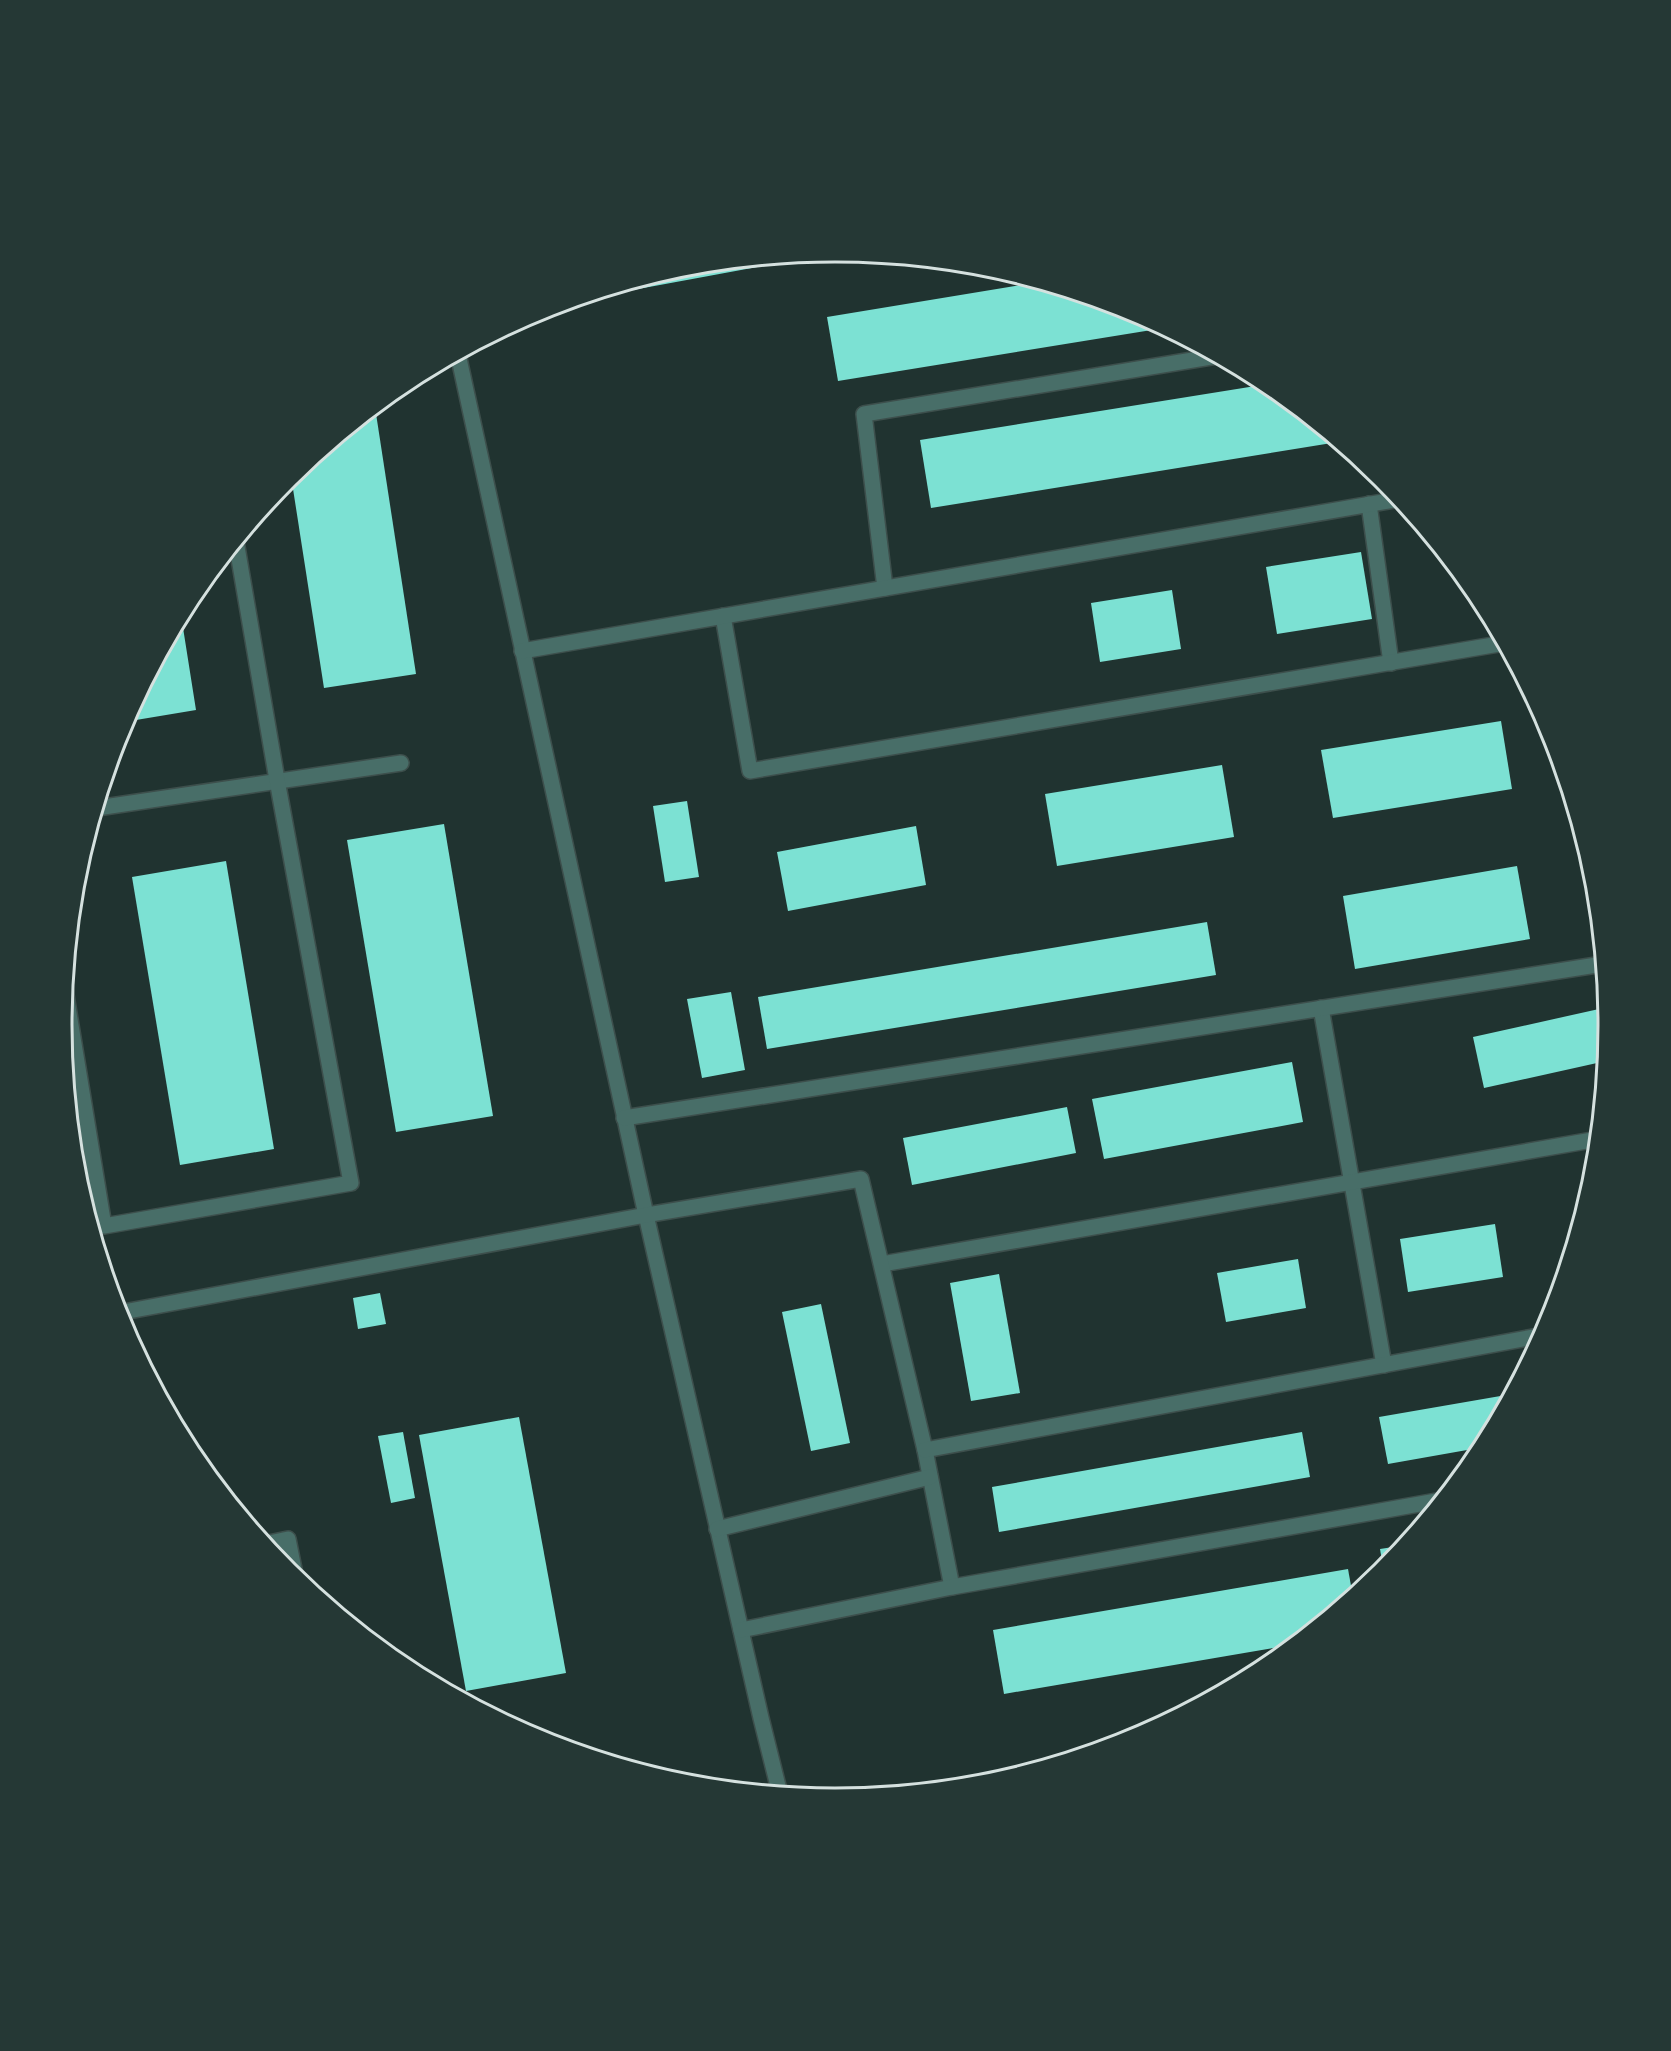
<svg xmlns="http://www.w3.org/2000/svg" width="1671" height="2051" font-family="Overpass,sans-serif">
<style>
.building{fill:#7ce1d3}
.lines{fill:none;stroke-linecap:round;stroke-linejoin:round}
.minor-casing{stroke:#3d4f4c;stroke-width:18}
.minor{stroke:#486e68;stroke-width:15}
.rim{fill:none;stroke:#d5e1df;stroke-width:3}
</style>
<rect width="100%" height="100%" fill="#203330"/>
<g class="building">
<polygon points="822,253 822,255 584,299 583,297 685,266"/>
<polygon points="1039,282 1132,311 1164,328 838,381 827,317"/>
<polygon points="1268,384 1338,442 931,508 920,440"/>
<polygon points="375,407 416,674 324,688 291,476"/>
<polygon points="1361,552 1372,619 1277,634 1266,567"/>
<polygon points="1172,590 1181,649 1100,662 1091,603"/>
<polygon points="181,615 196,710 124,722 155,664"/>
<polygon points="1501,721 1512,789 1333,818 1321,750"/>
<polygon points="1222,765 1234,837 1057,866 1045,794"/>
<polygon points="687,801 699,877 665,882 653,806"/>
<polygon points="444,824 493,1116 396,1132 347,840"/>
<polygon points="916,826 926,885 788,911 777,852"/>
<polygon points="226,861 274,1149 180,1165 132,877"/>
<polygon points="1517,866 1530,939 1355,969 1343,896"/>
<polygon points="1207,922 1216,975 767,1049 758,997"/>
<polygon points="731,992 745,1070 702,1078 687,999"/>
<polygon points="1608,1007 1610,1025 1606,1061 1484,1088 1473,1037"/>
<polygon points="1292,1062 1303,1122 1104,1159 1092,1099"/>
<polygon points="1067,1107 1076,1153 912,1185 903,1138"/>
<polygon points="1495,1224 1503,1277 1408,1292 1400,1239"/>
<polygon points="1298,1259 1306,1308 1226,1322 1217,1273"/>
<polygon points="999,1274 1020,1393 971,1401 950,1283"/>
<polygon points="380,1293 386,1324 358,1329 353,1298"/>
<polygon points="821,1304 850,1443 811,1451 782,1312"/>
<polygon points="1512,1394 1484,1447 1388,1464 1379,1417"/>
<polygon points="519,1417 566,1673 466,1691 419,1435"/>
<polygon points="403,1432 415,1498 391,1503 378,1436"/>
<polygon points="1302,1432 1310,1477 999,1532 992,1487"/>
<polygon points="1406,1545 1384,1572 1380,1549"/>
<polygon points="1348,1569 1353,1597 1297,1644 1004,1694 993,1630"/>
</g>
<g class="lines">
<g class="minor-casing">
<g id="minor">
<polyline points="458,354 646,1215 761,1718 780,1794"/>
<polyline points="1369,504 1391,663"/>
<polyline points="885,588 864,414 1217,356"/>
<polyline points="723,616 750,771 1505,643"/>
<polyline points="522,651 1400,499"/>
<polyline points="97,808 401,763"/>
<polyline points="65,989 104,1226 351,1183 277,780 236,541"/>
<polyline points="1321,1008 1384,1365"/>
<polyline points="624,1118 1603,964"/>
<polyline points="882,1264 1598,1139"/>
<polyline points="118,1313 646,1215 861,1179 925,1450 952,1587"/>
<polyline points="925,1450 1544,1335"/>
<polyline points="717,1529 930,1477"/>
<polyline points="264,1544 288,1539 296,1579"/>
<polyline points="741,1630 952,1587 1442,1500"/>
</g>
</g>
<use href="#minor" class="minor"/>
</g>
<path d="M0 0H1671V2051H0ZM72 1025a763 763 0 1 1 1526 0a763 763 0 1 1-1526 0Z" fill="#253835" fill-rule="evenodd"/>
<path class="rim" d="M72 1025a763 763 0 1 1 1526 0a763 763 0 1 1-1526 0Z"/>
</svg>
